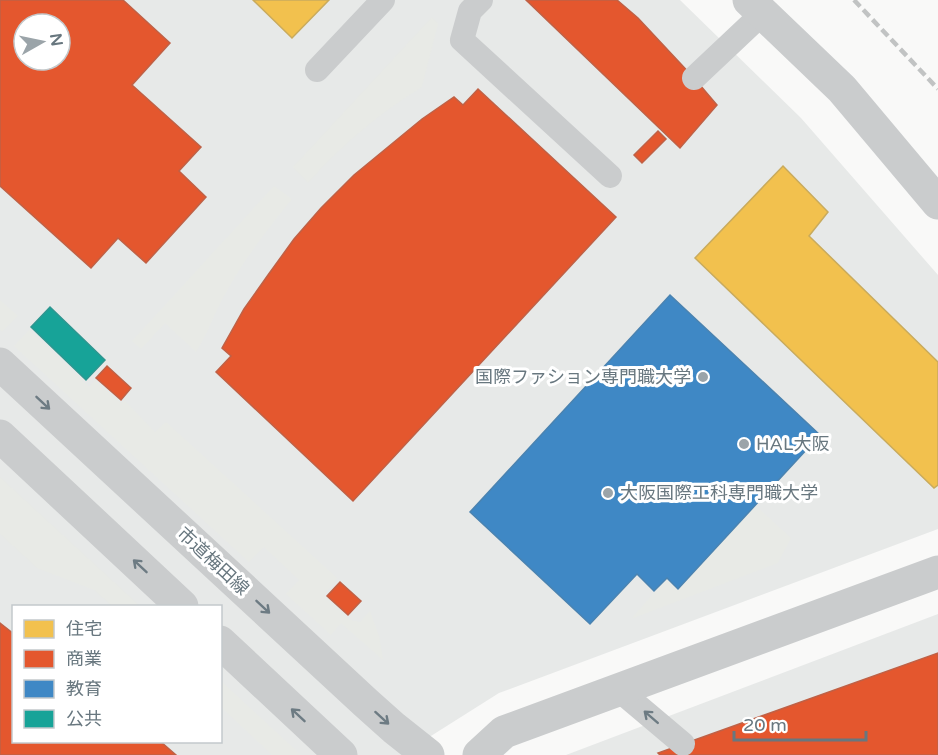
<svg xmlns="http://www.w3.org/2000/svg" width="938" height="755" font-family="'Varela Round','Noto Sans JP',sans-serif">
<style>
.built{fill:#e7e9e8;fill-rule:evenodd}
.green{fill:#e8eae6}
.homes{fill:#f2c14e;stroke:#c9ab5d;stroke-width:1.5}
.shops{fill:#e4572e;stroke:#bf6146;stroke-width:1.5;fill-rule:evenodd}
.schools{fill:#3f88c5;stroke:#4b83b0;stroke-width:1.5}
.public{fill:#17a398;stroke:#2f9690;stroke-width:1.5}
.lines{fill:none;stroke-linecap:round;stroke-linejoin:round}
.service{stroke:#cacccd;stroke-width:24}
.tertiary{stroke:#cacccd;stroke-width:33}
.rail{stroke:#c1c3c3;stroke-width:4.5;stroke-dasharray:9 4.5;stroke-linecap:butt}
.oneway{stroke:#6d7b83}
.poi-dot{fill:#9ba4a9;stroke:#fff;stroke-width:2}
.labels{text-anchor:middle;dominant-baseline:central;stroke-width:6;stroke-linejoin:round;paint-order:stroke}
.poi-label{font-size:18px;fill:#68777f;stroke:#fff;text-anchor:start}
.street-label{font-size:18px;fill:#68777f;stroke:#fff}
</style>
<rect width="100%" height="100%" fill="#f9f9f8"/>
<g class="built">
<path d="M 0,0 L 680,0 L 801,118 L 938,275 L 938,529 L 499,693 L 404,753 L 404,755 L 0,755 ZM 24,24 L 60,24 L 60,60 L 24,60 ZM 14,606 L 220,606 L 220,742 L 14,742 Z"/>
<polygon points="938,614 938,755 566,755"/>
</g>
<g class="green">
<path d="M 432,17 L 438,24 L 422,87 C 378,114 342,145 308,183 L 293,167 Z"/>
<path d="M 274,186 L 292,199 C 266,231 242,262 223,298 C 213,316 207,335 196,352 L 165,323 L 141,349 L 132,341 Z"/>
<polygon points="0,300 18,316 2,332 0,330"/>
<polygon points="29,330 89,387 95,380 121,403 125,401 155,432 166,422 337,578 324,595 350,620 360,622 370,611 379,636 383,660 341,623 331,635 286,594 299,580 264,547 249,562 14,346"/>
<polygon points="0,477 140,606 112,606 94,590 37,568 0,534"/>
<polygon points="755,505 791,538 778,563 631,619 667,578 679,589"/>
<polygon points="220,681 221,681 301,755 272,755 221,707"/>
</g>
<g class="homes">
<polygon points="253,0 329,0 292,38"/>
<polygon points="783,166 828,212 809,236 938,362 938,485 934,488 695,258"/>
</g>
<g class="shops">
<path d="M 0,0 L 123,0 L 170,43 L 132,85 L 201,147 L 179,171 L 206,197 L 146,263 L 118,238 L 91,268 L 0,186 ZM 24,24 L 60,24 L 60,60 L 24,60 Z"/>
<polygon points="526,0 617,0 638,18 694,78 717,105 680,148"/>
<polygon points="478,89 616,217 353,501 216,372 231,356 222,348 244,309 268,275 294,239 321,208 354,175 422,119 454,97 463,105"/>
<polygon points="658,131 666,139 642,163 634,155"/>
<polygon points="107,366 131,388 121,400 96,378"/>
<polygon points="340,582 361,601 348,615 327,596"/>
<polygon points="0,623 14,634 14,742 161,742 176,755 0,755"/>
<polygon points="938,653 938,755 660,755 658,753"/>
</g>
<polygon class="schools" points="670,295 820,435 678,589 667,578 654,591 637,574 590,624 470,512"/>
<polygon class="public" points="50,307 105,360 86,380 31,327"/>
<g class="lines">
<g class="service">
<polyline points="481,0 470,11 462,40 610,176"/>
<polyline points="317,70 383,0"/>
<polyline points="694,78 763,13"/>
<polyline points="619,690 683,744"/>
</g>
<g class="tertiary">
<polyline points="749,0 842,89 938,203"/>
<polyline points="0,364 366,703 394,728 428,755"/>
<polyline points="0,436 182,606"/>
<polyline points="220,642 341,755"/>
<polyline points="479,755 504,732 938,572"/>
</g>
<polyline class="rail" points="854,0 938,89"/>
</g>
<defs><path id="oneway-shaft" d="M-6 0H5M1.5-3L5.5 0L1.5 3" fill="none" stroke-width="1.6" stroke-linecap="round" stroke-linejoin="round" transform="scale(1.5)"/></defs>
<g class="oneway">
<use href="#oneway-shaft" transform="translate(43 403) rotate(43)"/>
<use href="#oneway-shaft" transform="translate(140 566) rotate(-137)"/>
<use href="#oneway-shaft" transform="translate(263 607) rotate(43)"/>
<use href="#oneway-shaft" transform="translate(298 715) rotate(-137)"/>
<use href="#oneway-shaft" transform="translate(651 717) rotate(-139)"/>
<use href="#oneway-shaft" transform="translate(382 718) rotate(42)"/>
</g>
<g class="poi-dot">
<circle cx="703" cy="377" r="6"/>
<circle cx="744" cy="444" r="6"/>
<circle cx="608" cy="493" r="6"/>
</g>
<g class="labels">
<g class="poi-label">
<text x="691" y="377" text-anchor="end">国際ファション専門職大学</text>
<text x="756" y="444">HAL大阪</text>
<text x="620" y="493">大阪国際工科専門職大学</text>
</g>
<g class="street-label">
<text transform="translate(213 561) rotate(43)">市道梅田線</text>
</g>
</g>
<rect x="12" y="605" width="210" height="138" fill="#ffffff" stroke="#c3c9cc" stroke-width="1.5"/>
<rect x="24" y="620" width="30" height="18" fill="#f2c14e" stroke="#c3c9cc" stroke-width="1.5"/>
<text x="66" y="635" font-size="18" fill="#68777f">住宅</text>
<rect x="24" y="650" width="30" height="18" fill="#e4572e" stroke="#c3c9cc" stroke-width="1.5"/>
<text x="66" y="665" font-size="18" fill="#68777f">商業</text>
<rect x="24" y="680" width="30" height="18" fill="#3f88c5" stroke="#c3c9cc" stroke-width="1.5"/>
<text x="66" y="695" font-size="18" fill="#68777f">教育</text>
<rect x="24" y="710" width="30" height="18" fill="#17a398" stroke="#c3c9cc" stroke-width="1.5"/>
<text x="66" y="725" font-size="18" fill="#68777f">公共</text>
<g transform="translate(42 42) rotate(81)"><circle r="28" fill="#ffffff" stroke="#c3c9cc" stroke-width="1.5"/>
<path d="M0-4.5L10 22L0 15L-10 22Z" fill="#9ba4a9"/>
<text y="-9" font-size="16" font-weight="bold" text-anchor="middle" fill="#68777f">N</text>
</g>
<path d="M734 731v9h132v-9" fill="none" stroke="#68777f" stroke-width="3"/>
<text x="743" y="731" font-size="18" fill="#68777f" stroke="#ffffff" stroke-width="4.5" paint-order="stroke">20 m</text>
</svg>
